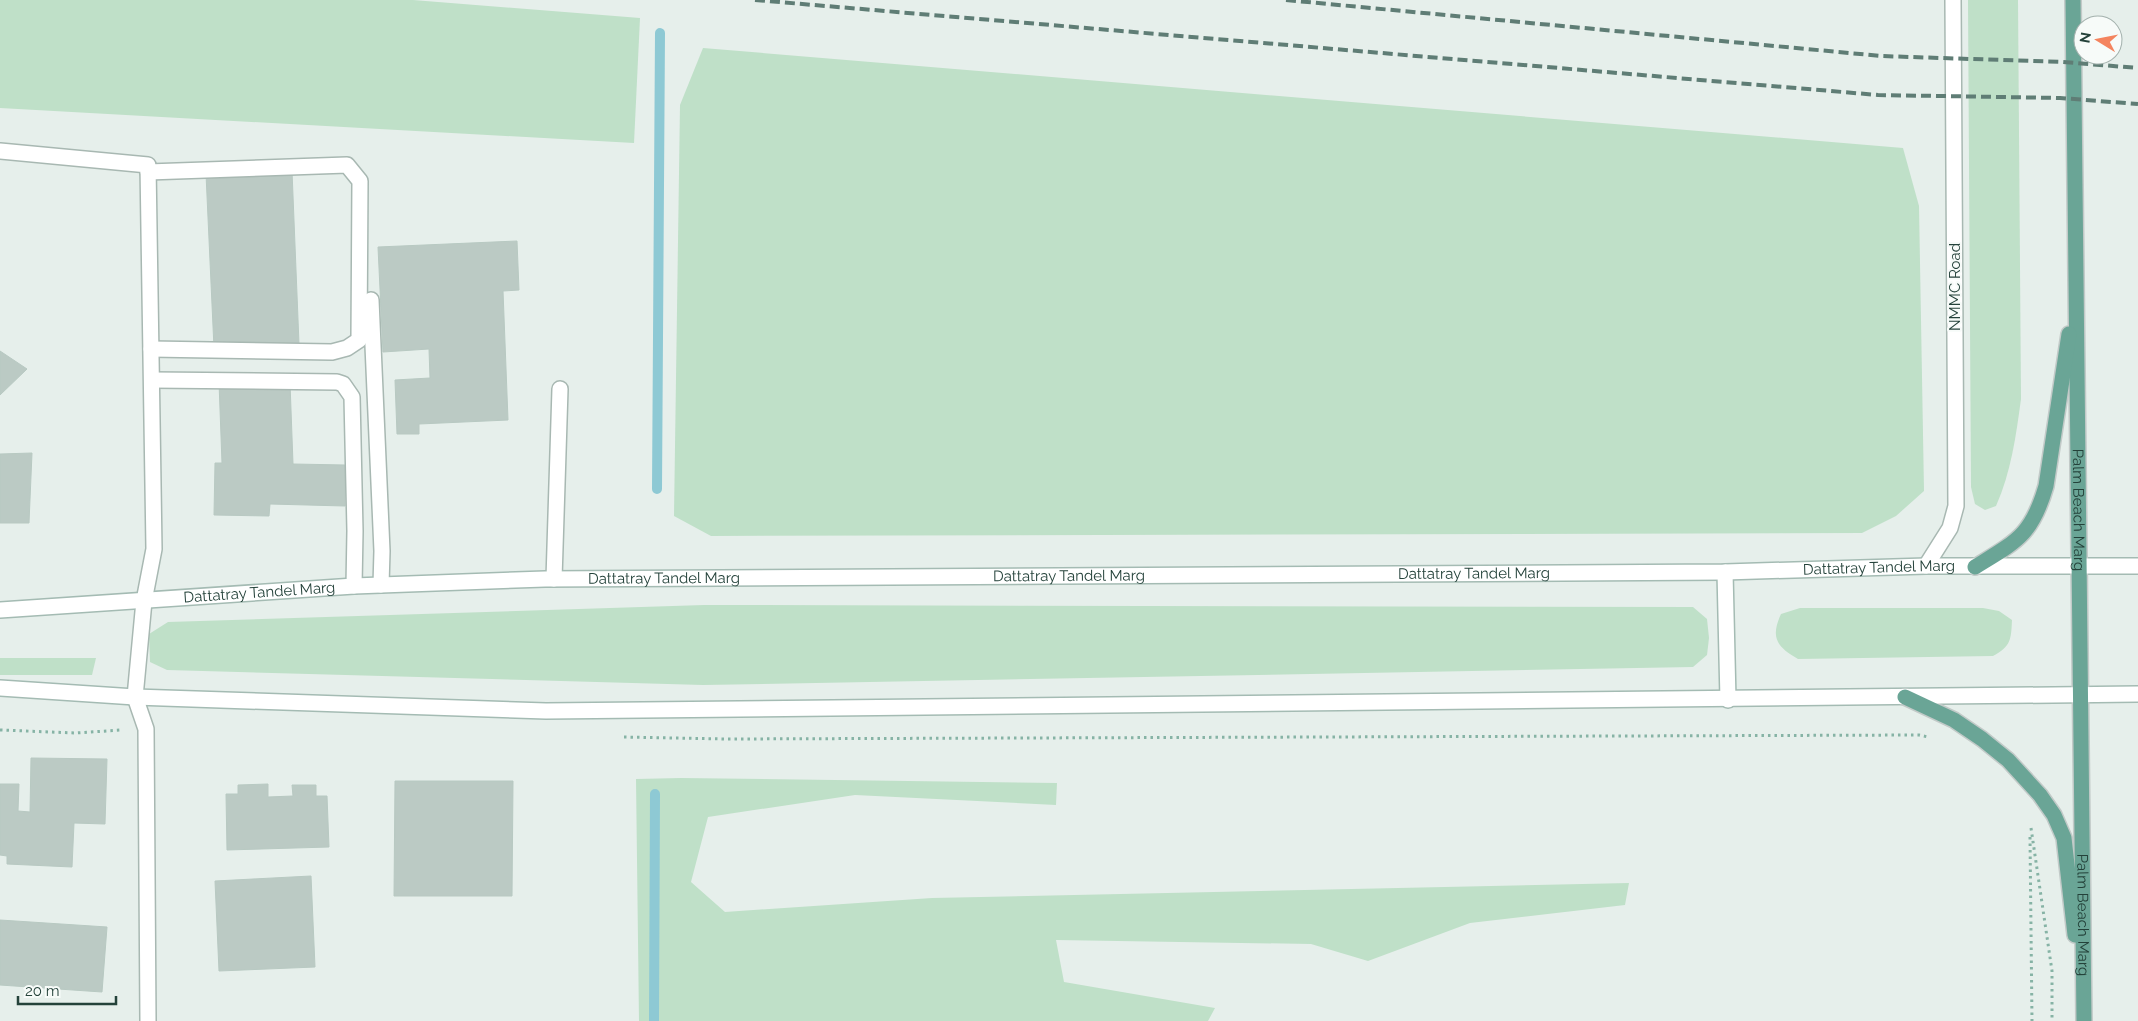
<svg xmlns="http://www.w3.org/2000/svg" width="2138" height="1021" font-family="Raleway,sans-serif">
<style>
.green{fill:#bfe0c8}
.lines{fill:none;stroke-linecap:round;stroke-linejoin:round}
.stream{stroke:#8ec9d4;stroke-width:10}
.building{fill:#bbcac4;stroke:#b8c9c2}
.service-casing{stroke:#a8b8b2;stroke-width:18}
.minor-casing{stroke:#a8b8b2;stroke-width:18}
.secondary-casing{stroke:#a4bbb3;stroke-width:18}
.primary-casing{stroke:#c2cac8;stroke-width:18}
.path{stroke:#86b3a5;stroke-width:3;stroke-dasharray:2.5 4;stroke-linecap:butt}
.service{stroke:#fff;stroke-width:15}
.minor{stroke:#fff;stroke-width:15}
.secondary{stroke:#fff;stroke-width:15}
.primary{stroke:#6aa596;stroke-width:15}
.rail{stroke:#5f7d75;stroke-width:4;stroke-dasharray:10 5;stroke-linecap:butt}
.labels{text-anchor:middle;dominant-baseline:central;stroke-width:4;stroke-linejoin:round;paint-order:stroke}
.street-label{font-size:15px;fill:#24423a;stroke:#f7fbf9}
</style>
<rect width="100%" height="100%" fill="#e6efeb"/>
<g class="green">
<polygon points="0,0 413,0 640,18 634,143 0,108"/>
<path d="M 1968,0 L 2018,0 L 2021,399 C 2016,436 2011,472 1996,506 L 1985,510 L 1975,504 L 1971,487 Z"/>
<polygon points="703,48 1903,148 1919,206 1924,491 1896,516 1862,533 711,536 674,516 680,105"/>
<polygon points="704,605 1693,607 1707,619 1709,638 1707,655 1693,667 703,685 167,670 150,662 149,634 168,622"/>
<path d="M 1800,608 L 1983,608 L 1999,611 L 2012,620 C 2011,640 2011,646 1993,656 L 1798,659 C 1777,647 1770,638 1781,614 Z"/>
<polygon points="0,658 96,658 92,675 0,675"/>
<polygon points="681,778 1057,783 1056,805 855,795 708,817 691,882 725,912 932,898 1629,883 1625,905 1470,923 1368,961 1311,944 1056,940 1064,982 1215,1008 1208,1021 639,1021 636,779"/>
</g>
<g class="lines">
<g class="stream">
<polyline points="657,489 660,33"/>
<polyline points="654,1021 655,794"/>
</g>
</g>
<g class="building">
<polygon points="292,171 299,344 214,348 206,174"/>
<polygon points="517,241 519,290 503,291 508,420 419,424 419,434 397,434 395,380 430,378 429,349 383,352 378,247"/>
<polygon points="0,351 27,369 0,395"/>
<polygon points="219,382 290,383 293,464 345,465 345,506 270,504 269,516 214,515 215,463 222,463"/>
<polygon points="32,453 29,523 0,523 0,454"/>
<polygon points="31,758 107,759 105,824 74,823 72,867 7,864 7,856 0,855 0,784 19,784 18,811 30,812"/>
<polygon points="395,781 513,781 512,896 394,896"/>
<polygon points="268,784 268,797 293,796 292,785 316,785 316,796 327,796 329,847 227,850 226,794 238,794 238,785"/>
<polygon points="311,876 315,967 219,971 215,881"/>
<polygon points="0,920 107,927 102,992 0,985"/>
</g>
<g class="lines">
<g class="service-casing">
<polyline id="service" points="1926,566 1950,528 1956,506 1953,0"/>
</g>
<g class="minor-casing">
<g id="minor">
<polyline points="0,151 148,165 154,549 144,601 135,697 146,729 148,1021"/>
<polyline points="148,172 347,165 360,181 359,340 347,348 332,352 151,349"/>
<polyline points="371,300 382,551 381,585"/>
<polyline points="152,380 337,382 343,384 352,397 355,531 354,586"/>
<polyline points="554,579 560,389"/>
</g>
</g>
<g class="secondary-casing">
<g id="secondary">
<polyline points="1725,572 1728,700"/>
<path id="s1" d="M 0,610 L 354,586 L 545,579 L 1725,572 L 1926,566 L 2138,566"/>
<polyline points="0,688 135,697 546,711 2138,694"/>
</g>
</g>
<g class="primary-casing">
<g id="primary">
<path id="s2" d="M 2073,0 L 2084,1021"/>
<path d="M 1975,567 C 2017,541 2032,535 2046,486 L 2069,334"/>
<polyline points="1905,697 1954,720 1982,739 2008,760 2040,795 2054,815 2064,838 2075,935"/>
</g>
</g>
<g class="path">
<polyline points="0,730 76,733 121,730"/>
<polyline points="624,737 726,739 1919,735 1928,737"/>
<polyline points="2031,828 2052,971 2052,1021"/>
<polyline points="2030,837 2032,1021"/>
</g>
<use href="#service" class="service"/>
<use href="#minor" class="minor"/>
<use href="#secondary" class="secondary"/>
<use href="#primary" class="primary"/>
<g class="rail">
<polyline points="755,0 1878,95 2060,98 2138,104"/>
<polyline points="1286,0 1881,56 2063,62 2138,68"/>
</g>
</g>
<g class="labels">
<g class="street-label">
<text transform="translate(1955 287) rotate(-90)">NMMC Road</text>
<text stroke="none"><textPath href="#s2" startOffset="510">Palm Beach Marg</textPath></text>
<text stroke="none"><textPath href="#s1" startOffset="1880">Dattatray Tandel Marg</textPath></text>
<text stroke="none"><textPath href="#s1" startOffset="1475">Dattatray Tandel Marg</textPath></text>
<text stroke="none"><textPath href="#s1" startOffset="1070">Dattatray Tandel Marg</textPath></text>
<text stroke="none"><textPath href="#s1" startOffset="665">Dattatray Tandel Marg</textPath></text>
<text stroke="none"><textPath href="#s1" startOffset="260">Dattatray Tandel Marg</textPath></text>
<text stroke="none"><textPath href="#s2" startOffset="915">Palm Beach Marg</textPath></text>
</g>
</g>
<g transform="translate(2098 40) rotate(280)"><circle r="24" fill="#f7fbf9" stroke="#a3b1ad"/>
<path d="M0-4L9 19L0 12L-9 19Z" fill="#f4845f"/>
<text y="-8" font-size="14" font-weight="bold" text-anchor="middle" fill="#24423a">N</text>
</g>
<path d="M18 996v8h98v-8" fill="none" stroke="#24423a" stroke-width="2.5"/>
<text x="25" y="996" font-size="15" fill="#24423a" stroke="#f7fbf9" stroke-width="4" paint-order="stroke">20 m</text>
</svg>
